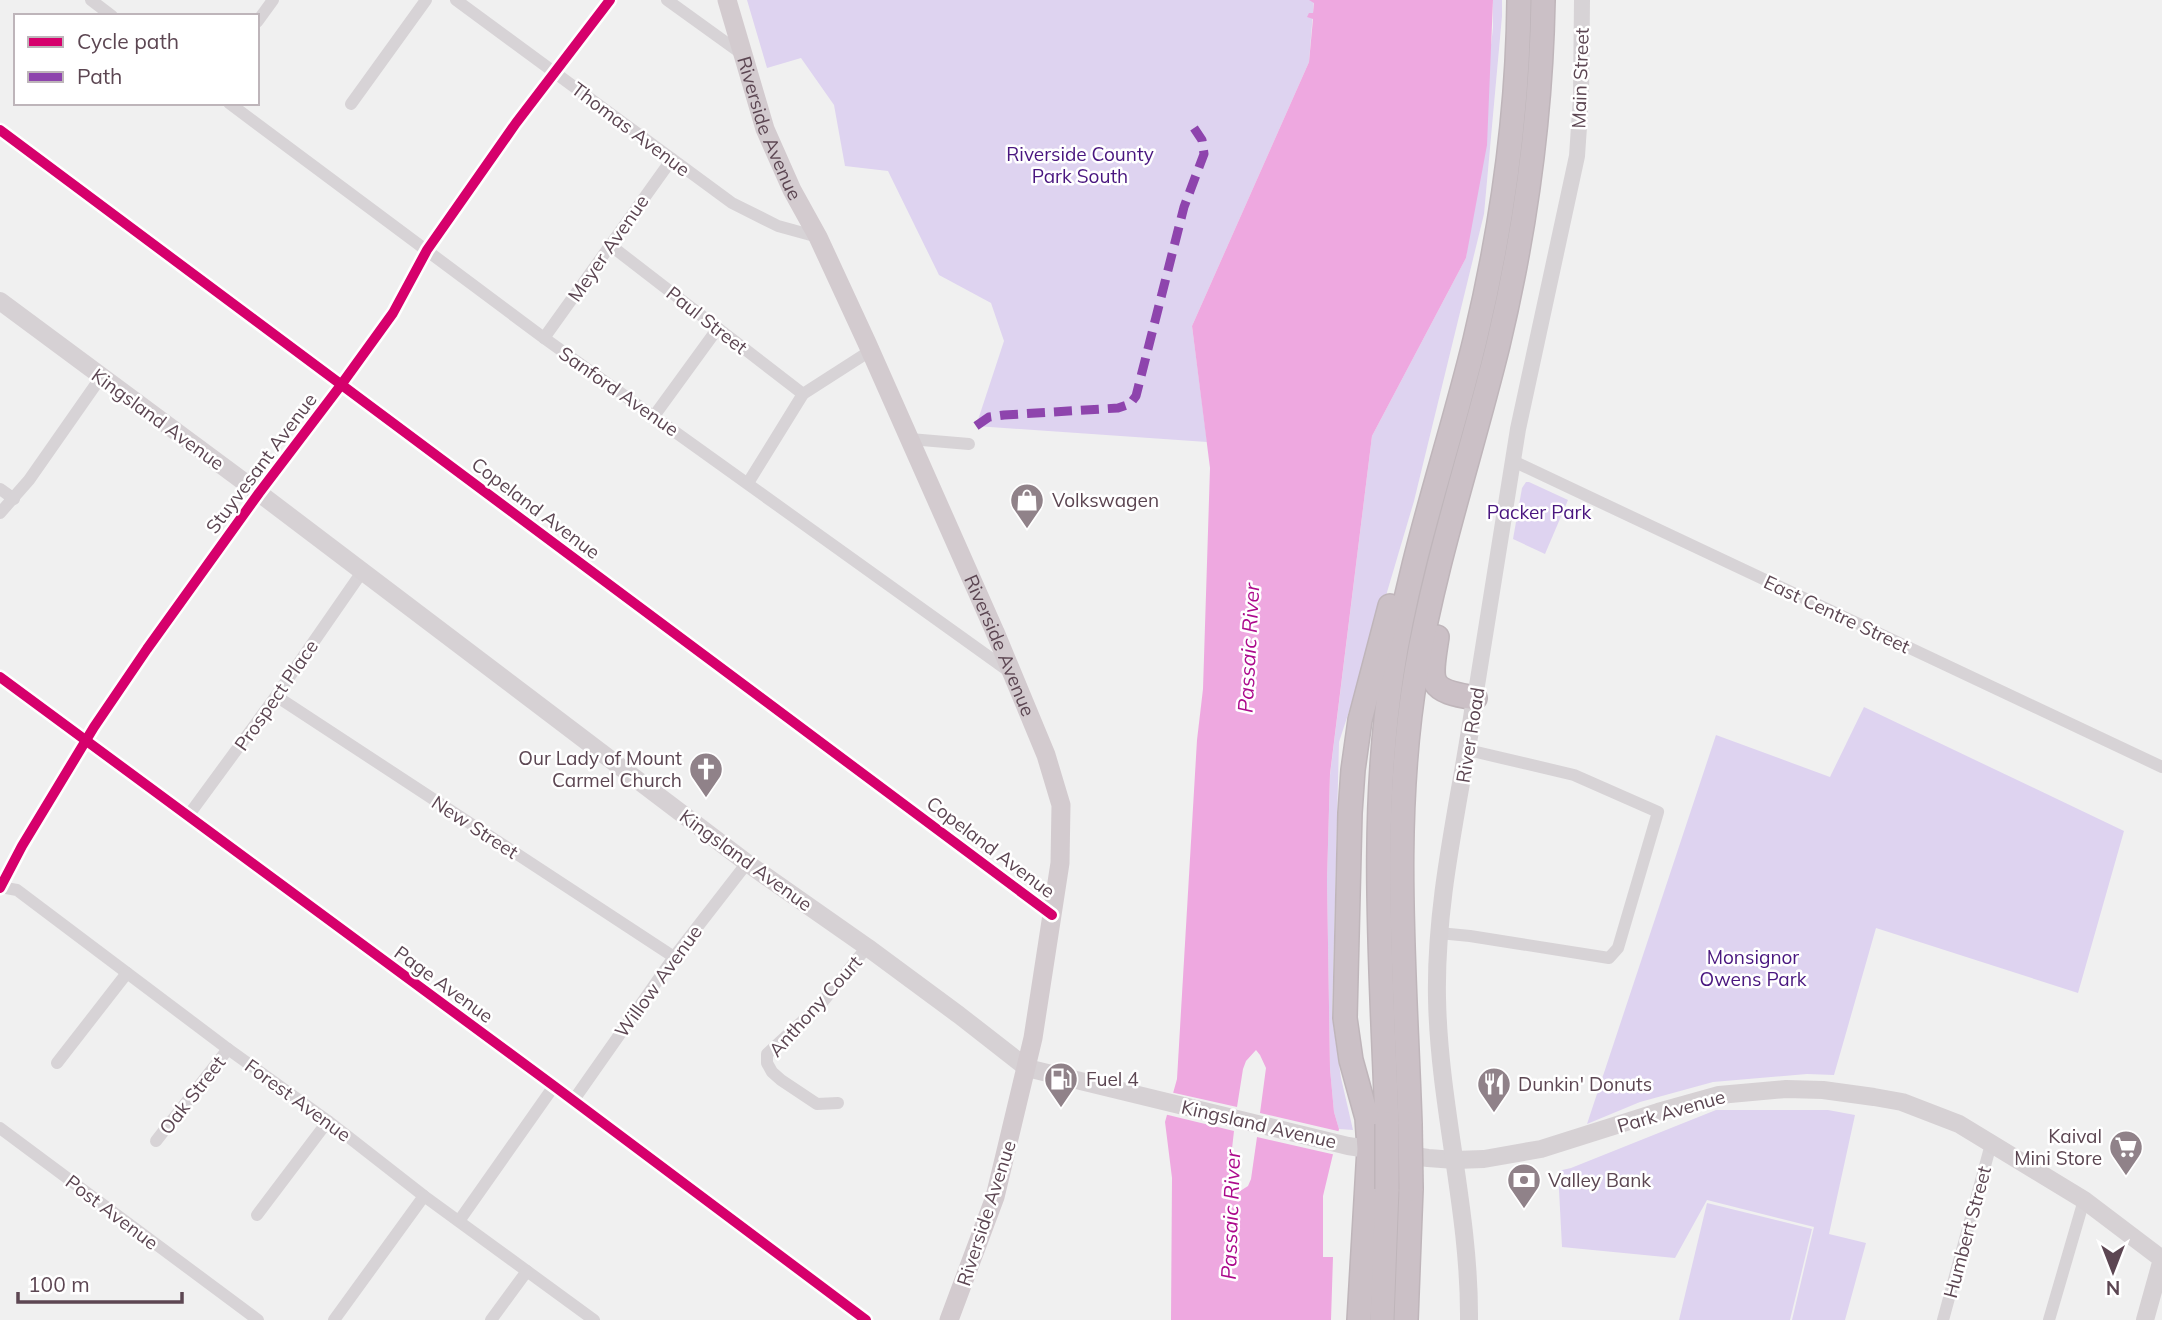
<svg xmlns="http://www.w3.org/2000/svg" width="2162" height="1320" font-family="Mulish,sans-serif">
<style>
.green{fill:#ded3f0}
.water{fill:#eea8e0}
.pier{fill:#f0f0f0}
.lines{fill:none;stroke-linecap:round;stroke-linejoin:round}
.motorway-casing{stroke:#bfb5ba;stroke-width:26}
.minor{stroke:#d7d3d6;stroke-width:12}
.tertiary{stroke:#d7d3d6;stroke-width:16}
.secondary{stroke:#d6d1d4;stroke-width:18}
.primary{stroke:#d3cbcf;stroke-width:19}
.motorway{stroke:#cbc0c6;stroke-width:23}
.motorway-bridge-casing{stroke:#bfb5ba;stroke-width:26;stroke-linecap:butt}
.motorway-bridge{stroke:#cbc0c6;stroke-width:23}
.quiet{stroke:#8e44ad;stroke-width:9;stroke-dasharray:18 9;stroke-linecap:butt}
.cycleway-casing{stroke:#fff;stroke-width:15}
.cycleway{stroke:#d6006c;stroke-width:10}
.labels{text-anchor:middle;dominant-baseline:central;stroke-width:5;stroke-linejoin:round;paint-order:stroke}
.street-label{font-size:19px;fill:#5c4652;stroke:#fff}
.park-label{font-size:19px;fill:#49167f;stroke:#fff}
.poi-label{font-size:19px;fill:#5c4652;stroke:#fff;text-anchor:start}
.water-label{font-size:21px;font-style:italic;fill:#ac0a8c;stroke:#fff}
</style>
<rect width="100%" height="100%" fill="#f0f0f0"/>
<g class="green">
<polygon points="747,0 1314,0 1309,62 1192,326 1207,442 976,426 1004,341 991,303 939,275 888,171 845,166 834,105 801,58 767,68"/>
<polygon points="1493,0 1502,0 1502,16 1484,214 1414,501 1377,626 1339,742 1332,1016 1341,1078 1353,1130 1339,1129 1334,1112 1330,1069 1327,880 1330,775 1372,436 1466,258 1493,28"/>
<polygon points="1526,482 1529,482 1568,500 1545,554 1513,539 1522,488"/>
<polygon points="1864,707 2124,831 2078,993 1876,928 1834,1075 1807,1074 1713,1082 1640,1102 1587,1124 1716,735 1830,777"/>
<polygon points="1716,1110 1828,1110 1855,1115 1829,1234 1866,1243 1845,1320 1792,1320 1814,1227 1707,1200 1675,1258 1562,1247 1558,1171 1571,1168"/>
<polygon points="1707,1203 1812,1229 1790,1320 1679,1320"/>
</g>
<polygon class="water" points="1309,0 1493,0 1487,145 1466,258 1372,436 1330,774 1327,880 1330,1069 1334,1112 1339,1129 1323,1196 1323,1257 1333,1257 1331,1320 1171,1320 1172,1178 1165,1122 1177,1079 1197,740 1203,689 1210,468 1192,326 1309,62 1313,19 1307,17 1309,13 1313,13 1314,3"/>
<polygon class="pier" points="1256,1050 1260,1055 1266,1068 1260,1113 1342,1132 1336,1155 1257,1137 1251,1179 1248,1186 1237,1193 1229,1182 1229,1175 1234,1131 1164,1114 1170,1092 1237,1107 1243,1069 1246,1061"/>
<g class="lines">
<g class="motorway-casing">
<g id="motorway">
<path d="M 1437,637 C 1430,683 1426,690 1475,698"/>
<path d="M 1387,1124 C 1382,974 1369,822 1392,673 C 1409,559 1448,451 1475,340 C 1502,228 1518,115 1519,0"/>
<path d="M 1410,1124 C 1405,974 1391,821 1416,673 C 1435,561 1471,455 1498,345 C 1525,232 1541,117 1543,0"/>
<polyline points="1359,1320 1369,1149 1367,1118 1351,1060 1345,1018 1350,813 1353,770 1360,720 1390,606"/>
<polyline points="1382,1320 1387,1189"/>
<polyline points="1406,1320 1411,1189"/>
</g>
</g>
<g class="minor">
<polyline points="91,0 112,16"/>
<polyline points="456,0 732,203 778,226 818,237"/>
<polyline points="667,0 742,54"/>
<polyline points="257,22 273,0"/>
<polyline points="229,103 544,338 1010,672"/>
<polyline points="351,104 426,0"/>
<polyline points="0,130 1052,915"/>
<polyline points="610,245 803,394"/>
<polyline points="544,338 672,159"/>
<polyline points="654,416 718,328"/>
<polyline points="910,439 969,444"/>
<polyline points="1513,461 2162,767"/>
<polyline points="748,483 803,394 870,351"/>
<polyline points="0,489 14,499"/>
<polyline points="0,513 29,480 101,377"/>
<polyline points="0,677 554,1086 866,1320"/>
<polyline points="276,696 674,957"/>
<polyline points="188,816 276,696 362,572"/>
<polyline points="0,887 17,890 228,1049 328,1121 424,1196 594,1320"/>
<polyline points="0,888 22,846 94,727 147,649 259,493 341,385 393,313 427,250 516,123 610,0"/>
<polyline points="1439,933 1470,936 1609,958 1618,948 1658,812 1574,775 1468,750"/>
<polyline points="57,1063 127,973"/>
<polyline points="573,1101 674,957 747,863"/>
<polyline points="838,1103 817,1104 781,1080 772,1072 767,1063 767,1054 821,1004 867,947"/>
<polyline points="0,1128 258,1320"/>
<polyline points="156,1141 228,1049"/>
<polyline points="257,1215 328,1121"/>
<polyline points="459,1221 554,1086"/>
<polyline points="334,1320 424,1196"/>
<polyline points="491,1320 527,1271"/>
<polyline points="1943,1320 1991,1144"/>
<polyline points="2049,1320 2084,1200"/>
</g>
<polyline class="tertiary" points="1475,698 1518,429 1577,156 1581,97 1582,0"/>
<g class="secondary">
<polyline points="0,301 259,493 747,863 867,947 959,1015 1027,1068 1348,1146 1428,1158 1455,1160 1484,1159 1541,1149 1658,1112 1719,1095 1786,1089 1823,1090 1874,1097 1902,1102 1959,1124 2084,1200 2162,1259 2145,1320"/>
<path d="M 1469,1320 C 1470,1212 1439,1106 1437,998 C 1435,897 1461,797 1475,698"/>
</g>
<path class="primary" id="s1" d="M 727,0 L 765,129 L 792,190 L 818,237 L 867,343 L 995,632 L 1046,755 L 1061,805 L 1060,863 L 1033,1038 L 995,1197 L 949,1320"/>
<use href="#motorway" class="motorway"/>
<g class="motorway-bridge-casing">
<g id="motorway-bridge">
<polyline points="1387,1124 1387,1189"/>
<polyline points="1410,1124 1411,1189"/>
</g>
</g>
<use href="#motorway-bridge" class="motorway-bridge"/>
<polyline class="quiet" points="976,426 989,417 1004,415 1118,408 1130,404 1136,396 1184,207 1204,154 1202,140 1194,128"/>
<g class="cycleway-casing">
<g id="cycleway">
<polyline points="0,130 1052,915"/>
<polyline points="0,677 554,1086 866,1320"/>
<polyline points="0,888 22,846 94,727 147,649 259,493 341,385 393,313 427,250 516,123 610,0"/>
</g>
</g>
<use href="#cycleway" class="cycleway"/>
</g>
<defs>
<g id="shop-pin" transform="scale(1.75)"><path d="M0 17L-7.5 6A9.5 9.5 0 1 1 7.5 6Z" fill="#908289" stroke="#fff"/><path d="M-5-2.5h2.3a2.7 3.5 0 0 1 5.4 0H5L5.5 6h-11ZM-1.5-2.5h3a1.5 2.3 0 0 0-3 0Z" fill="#fff"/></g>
<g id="church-pin" transform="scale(1.75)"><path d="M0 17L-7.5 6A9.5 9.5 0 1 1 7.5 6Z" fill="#908289" stroke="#fff"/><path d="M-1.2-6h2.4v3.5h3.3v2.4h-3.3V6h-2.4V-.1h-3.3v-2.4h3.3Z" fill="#fff"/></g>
<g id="fuel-pin" transform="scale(1.75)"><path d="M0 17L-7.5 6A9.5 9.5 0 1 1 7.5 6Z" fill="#908289" stroke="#fff"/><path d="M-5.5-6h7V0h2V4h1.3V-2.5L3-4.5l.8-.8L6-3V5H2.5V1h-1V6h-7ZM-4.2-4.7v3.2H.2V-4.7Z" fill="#fff"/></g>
<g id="restaurant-pin" transform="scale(1.75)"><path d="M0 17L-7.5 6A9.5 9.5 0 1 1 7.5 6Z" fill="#908289" stroke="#fff"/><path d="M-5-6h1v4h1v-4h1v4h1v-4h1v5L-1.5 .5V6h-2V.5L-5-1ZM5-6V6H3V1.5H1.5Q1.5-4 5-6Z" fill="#fff"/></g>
<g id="supermarket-pin" transform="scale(1.75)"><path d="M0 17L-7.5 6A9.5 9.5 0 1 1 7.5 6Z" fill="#908289" stroke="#fff"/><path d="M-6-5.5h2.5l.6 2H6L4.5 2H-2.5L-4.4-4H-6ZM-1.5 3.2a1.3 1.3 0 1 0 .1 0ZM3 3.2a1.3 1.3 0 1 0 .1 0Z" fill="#fff"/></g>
<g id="bank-pin" transform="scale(1.75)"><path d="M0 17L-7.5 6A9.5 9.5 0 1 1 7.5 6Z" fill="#908289" stroke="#fff"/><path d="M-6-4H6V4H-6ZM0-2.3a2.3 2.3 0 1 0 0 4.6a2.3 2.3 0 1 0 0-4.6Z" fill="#fff"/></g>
</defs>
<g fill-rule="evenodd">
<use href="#shop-pin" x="1027" y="500"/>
<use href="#church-pin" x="706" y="769"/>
<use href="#fuel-pin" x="1061" y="1079"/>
<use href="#restaurant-pin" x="1494" y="1084"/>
<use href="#supermarket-pin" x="2126" y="1147"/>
<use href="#bank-pin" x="1524" y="1180"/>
</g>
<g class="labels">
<g class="street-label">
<text transform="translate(1580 78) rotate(-88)">Main Street</text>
<text stroke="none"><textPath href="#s1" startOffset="135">Riverside Avenue</textPath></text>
<text transform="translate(631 129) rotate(37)">Thomas Avenue</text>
<text transform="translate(608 248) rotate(-55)">Meyer Avenue</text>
<text transform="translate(707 320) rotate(38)">Paul Street</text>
<text transform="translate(619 391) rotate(35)">Sanford Avenue</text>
<text transform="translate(158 419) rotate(36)">Kingsland Avenue</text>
<text transform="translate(261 463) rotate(-53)">Stuyvesant Avenue</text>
<text transform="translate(536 508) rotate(37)">Copeland Avenue</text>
<text transform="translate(1837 614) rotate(25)">East Centre Street</text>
<text stroke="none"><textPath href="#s1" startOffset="702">Riverside Avenue</textPath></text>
<text transform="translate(276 695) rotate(-55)">Prospect Place</text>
<text transform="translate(1470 735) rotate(-81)">River Road</text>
<text transform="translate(475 827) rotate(33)">New Street</text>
<text transform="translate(991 847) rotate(37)">Copeland Avenue</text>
<text transform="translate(746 860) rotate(36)">Kingsland Avenue</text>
<text transform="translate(658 981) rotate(-54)">Willow Avenue</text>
<text transform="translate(444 984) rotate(36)">Page Avenue</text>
<text transform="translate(815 1006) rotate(-48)">Anthony Court</text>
<text transform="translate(192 1095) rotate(-52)">Oak Street</text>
<text transform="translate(298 1100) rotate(36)">Forest Avenue</text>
<text transform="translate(1671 1111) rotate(-16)">Park Avenue</text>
<text transform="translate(1259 1124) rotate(13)">Kingsland Avenue</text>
<text transform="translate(112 1212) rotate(37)">Post Avenue</text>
<text transform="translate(986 1213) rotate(-72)">Riverside Avenue</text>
<text transform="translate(1967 1232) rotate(-75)">Humbert Street</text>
</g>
<g class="park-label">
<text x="1080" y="154">Riverside County<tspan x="1080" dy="22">Park South</tspan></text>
<text x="1539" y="512">Packer Park</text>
<text x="1753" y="957">Monsignor<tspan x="1753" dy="22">Owens Park</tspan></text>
</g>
<g class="poi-label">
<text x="1052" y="500">Volkswagen</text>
<text x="682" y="758" text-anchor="end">Our Lady of Mount<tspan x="682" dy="22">Carmel Church</tspan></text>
<text x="1086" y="1079">Fuel 4</text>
<text x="1518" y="1084">Dunkin' Donuts</text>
<text x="2102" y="1136" text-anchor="end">Kaival<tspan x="2102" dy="22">Mini Store</tspan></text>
<text x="1548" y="1180">Valley Bank</text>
</g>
<g class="water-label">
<text transform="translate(1248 648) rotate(-87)">Passaic River</text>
<text transform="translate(1230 1215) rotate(-88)">Passaic River</text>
</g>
</g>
<rect x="14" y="14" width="245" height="91" fill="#ffffff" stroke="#beb5ba" stroke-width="2"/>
<rect x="28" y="37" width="35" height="10" fill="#d6006c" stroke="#beb5ba" stroke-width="2"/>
<text x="77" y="49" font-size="21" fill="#5c4652">Cycle path</text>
<rect x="28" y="72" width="35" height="10" fill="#8e44ad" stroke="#beb5ba" stroke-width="2"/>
<text x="77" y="84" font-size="21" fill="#5c4652">Path</text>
<g transform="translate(2113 1271) rotate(180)" stroke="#ffffff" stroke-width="5" paint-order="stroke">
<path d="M0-5L12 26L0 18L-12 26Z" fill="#5c4652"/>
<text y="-10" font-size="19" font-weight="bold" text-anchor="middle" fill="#5c4652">N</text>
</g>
<path d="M18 1292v10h164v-10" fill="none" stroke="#5c4652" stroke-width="3.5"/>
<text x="28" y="1292" font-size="21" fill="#5c4652" stroke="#ffffff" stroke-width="5" paint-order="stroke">100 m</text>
</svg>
